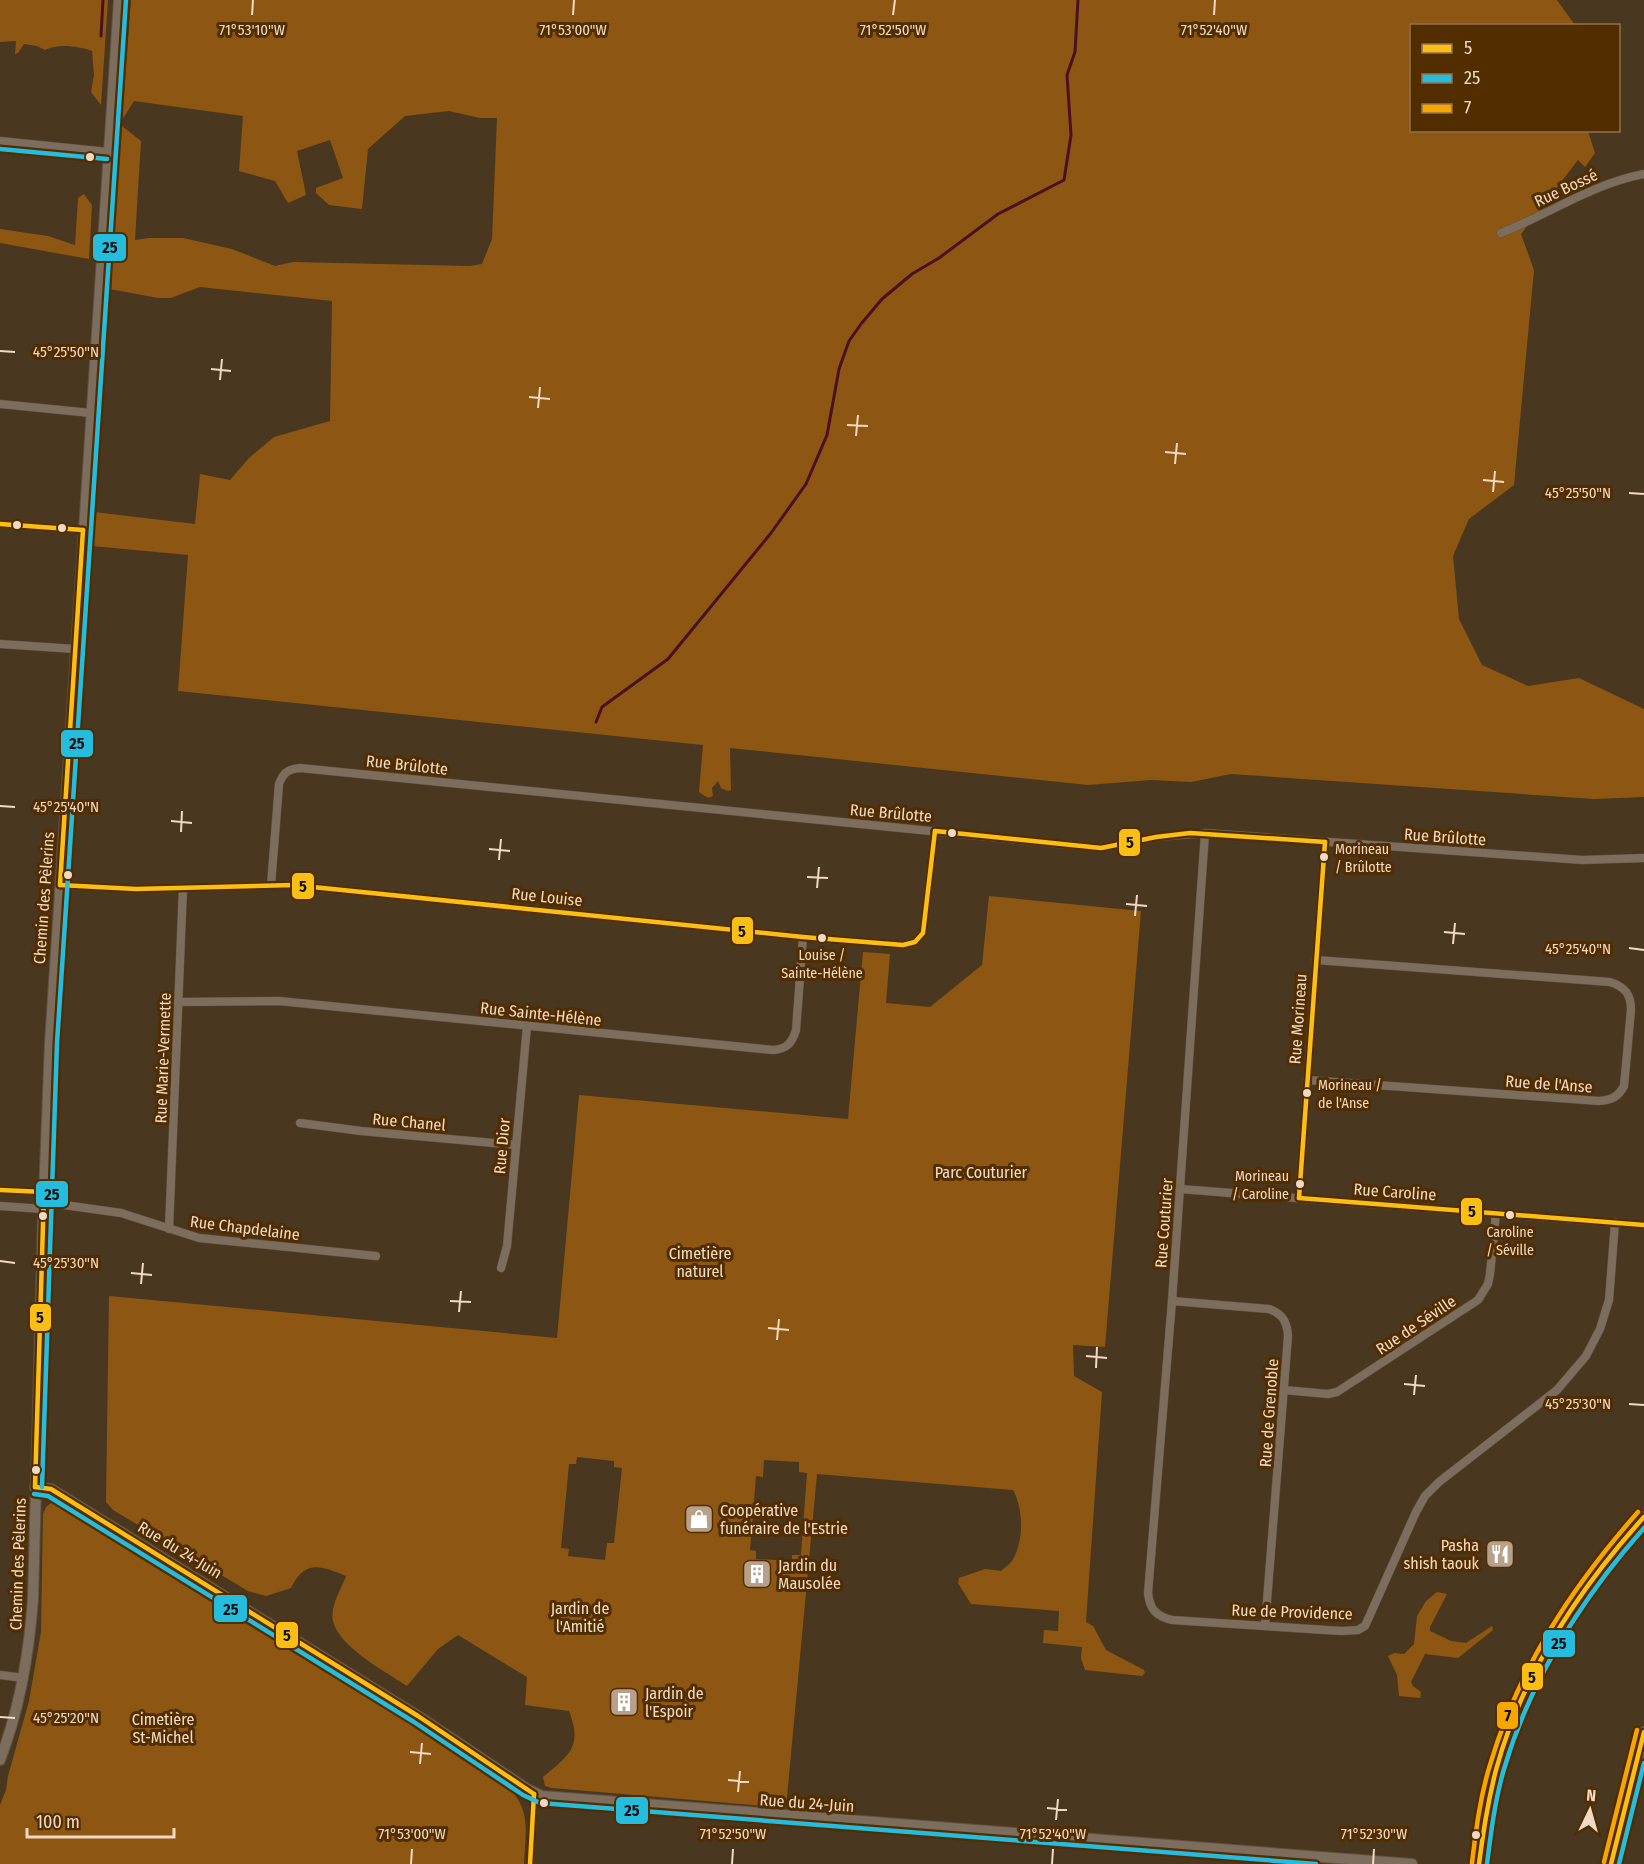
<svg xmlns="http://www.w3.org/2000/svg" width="1644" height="1864" font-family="'Fira Sans Condensed',sans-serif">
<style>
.green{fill:#8d5713;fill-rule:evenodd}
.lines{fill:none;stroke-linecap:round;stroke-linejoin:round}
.stream{stroke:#4c1022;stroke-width:3}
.street-casing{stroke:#61513f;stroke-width:9}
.secondary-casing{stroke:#61513f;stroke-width:12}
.street{stroke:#7c6d5d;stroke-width:8}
.secondary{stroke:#7c6d5d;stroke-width:10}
.bus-1-casing{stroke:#512d00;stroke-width:9}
.bus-2-casing{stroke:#512d00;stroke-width:9}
.bus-3-casing{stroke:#512d00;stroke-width:9}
.bus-1{stroke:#fabe14;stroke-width:4.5}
.bus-2{stroke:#26bcdd;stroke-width:4.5}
.bus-3{stroke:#f7a600;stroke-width:4.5}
.ticks{fill:none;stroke:#f1dac5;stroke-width:2}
.bus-dot{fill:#f1dac5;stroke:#512d00;stroke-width:2}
.labels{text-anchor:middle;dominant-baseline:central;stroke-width:6;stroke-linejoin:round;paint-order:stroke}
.bus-label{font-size:14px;fill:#f1dac5;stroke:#512d00;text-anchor:start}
.street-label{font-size:16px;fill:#f1dac5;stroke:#512d00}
.park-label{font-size:16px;fill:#f3dcc7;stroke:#512d00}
.poi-label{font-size:16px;fill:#f1dac5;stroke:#512d00;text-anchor:start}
.ticks-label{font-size:15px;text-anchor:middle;fill:#f1dac5;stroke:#512d00;stroke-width:6;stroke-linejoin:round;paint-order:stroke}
.line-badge{stroke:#512d00;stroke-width:2}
.pale-badge-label{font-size:16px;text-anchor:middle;font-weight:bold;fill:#111}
</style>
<rect width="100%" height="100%" fill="#4a371f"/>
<g class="green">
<path d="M 0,0 L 108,0 L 101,105 L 91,92 L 94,75 L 92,51 C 80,46 57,43 45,50 L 37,46 L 24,44 L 18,53 L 15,54 L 16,41 L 0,42 Z"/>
<polygon points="131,0 1557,0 1575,25 1412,26 1412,130 1588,131 1595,153 1585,167 1578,160 1521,234 1534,270 1514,485 1469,519 1453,556 1459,619 1482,665 1528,686 1579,678 1644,709 1644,797 1594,799 1231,774 1191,782 1151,780 1088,785 730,748 731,790 728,791 721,788 718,781 712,788 713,796 708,798 699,792 703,745 178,691 188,555 92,546 94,512 195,524 200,474 230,480 249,458 274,437 330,421 332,301 200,287 171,298 158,298 110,289 122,126 141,141 135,240 149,238 183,238 232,249 275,266 293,262 470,266 482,264 492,239 497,118 480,118 449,111 405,116 368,149 362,209 329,205 316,193 316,188 343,178 330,140 297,151 306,195 288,203 275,181 239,171 243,116 134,101 122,120"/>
<polygon points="84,194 92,205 89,259 0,243 0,229 48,236 75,245 78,198"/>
<path d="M 989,896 L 1141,911 L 1105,1347 L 1073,1345 L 1074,1376 L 1102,1392 L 1086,1622 L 1093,1626 L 1106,1650 L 1144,1670 L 1145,1673 L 1142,1676 L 1085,1670 L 1081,1658 L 1082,1647 L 1043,1643 L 1044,1630 L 1058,1631 L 1059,1611 L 971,1604 L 958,1583 L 959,1578 L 985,1569 L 1001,1571 C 1004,1568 1009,1565 1012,1561 C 1024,1542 1024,1510 1013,1490 L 817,1474 L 786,1808 L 552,1788 L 545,1786 L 543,1777 C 569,1755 583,1747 569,1711 L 525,1705 L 527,1677 L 458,1635 L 438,1649 L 407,1686 C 386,1672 339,1647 333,1621 C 330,1605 341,1590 346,1576 C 321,1566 305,1559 291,1588 L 266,1596 L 248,1591 L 113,1510 L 106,1502 L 109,1296 L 557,1338 L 579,1095 L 848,1119 L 863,952 L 890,954 L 886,1003 L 930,1007 L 982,965 ZM 577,1457 L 614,1461 L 614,1467 L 622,1468 L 614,1543 L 607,1543 L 605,1560 L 568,1556 L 569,1549 L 561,1548 L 569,1464 L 576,1464 ZM 764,1460 L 799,1462 L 799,1472 L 807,1473 L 801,1555 L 792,1555 L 792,1561 L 756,1559 L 756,1551 L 750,1550 L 756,1476 L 763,1477 Z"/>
<path d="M 51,1503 L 61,1504 L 106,1532 L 499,1779 C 532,1806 526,1825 524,1864 L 0,1864 L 0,1805 L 6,1790 L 8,1776 L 29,1701 L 41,1632 L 43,1514 L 46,1507 Z"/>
<polygon points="1437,1592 1447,1594 1430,1627 1430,1631 1451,1641 1466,1643 1492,1626 1493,1630 1458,1658 1425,1654 1411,1682 1413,1686 1421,1692 1420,1698 1399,1696 1397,1675 1388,1656 1394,1653 1404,1654 1414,1644 1417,1616 1426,1601"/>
</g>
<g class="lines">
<g class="stream">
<polyline points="101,36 103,0"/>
<polyline points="596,722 602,707 668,659 771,533 806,484 827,435 839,369 849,341 861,324 882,299 912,274 939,258 998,214 1064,180 1071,135 1067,75 1075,52 1078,0"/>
</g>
<g class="street-casing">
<g id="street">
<polyline points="0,141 108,152"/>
<path d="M 1501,233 C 1549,214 1592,184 1644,174"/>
<polyline points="0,404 91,413"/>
<polyline points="0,524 83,530"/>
<polyline points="0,644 75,649"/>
<path d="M 1205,833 L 1172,1301 L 1148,1593 C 1150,1610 1156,1616 1172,1620 L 1341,1631 L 1358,1630 L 1365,1626 L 1416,1512 L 1425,1496 L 1439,1482 L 1557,1390 L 1586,1356 L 1600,1329 L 1609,1300 L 1615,1222"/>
<polyline points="60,885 136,889 293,885 803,937 903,945 915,942 923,933 935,831"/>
<path d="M 271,885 L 279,784 C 283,773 288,769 300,768 L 1101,848 L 1156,837 L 1205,833 L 1582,860 L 1644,858"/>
<path d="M 178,1002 L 279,1001 L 773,1050 C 787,1049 792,1043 796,1030 L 803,937"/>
<path d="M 1307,1080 L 1599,1101 C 1612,1100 1618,1097 1624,1086 L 1631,1010 C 1631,994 1625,987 1610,982 L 1316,960"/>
<polyline points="300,1123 361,1131 515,1145"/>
<polyline points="1180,1189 1644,1225"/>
<polyline points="0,1190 44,1192"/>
<polyline points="1299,1198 1325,842"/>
<polyline points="43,1202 121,1213 199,1238 376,1256"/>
<polyline points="0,1206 43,1209"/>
<polyline points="169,1229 183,888"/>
<polyline points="501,1268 507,1246 527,1026"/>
<path d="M 1172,1301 L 1269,1309 C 1283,1314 1287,1322 1288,1336 L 1265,1626"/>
<polyline points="1284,1390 1328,1394 1337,1392 1478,1300 1488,1284 1490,1274 1496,1213"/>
<polyline points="0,1675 24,1678"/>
<polyline points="530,1864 534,1794"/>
</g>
</g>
<g class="secondary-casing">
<g id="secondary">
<polyline points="35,1487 51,1489 418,1716 527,1789 542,1796 1412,1864"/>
<path d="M 0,1760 C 20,1708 29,1654 33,1599 L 43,1220 L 50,1043 L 119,0"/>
<path d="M 1479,1864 C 1490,1734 1554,1610 1644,1517"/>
<polyline points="1611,1864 1644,1732"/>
</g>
</g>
<use href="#street" class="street"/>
<use href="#secondary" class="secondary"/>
<g class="bus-1-casing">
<g id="bus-1">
<polyline points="0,524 83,530"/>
<polyline points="935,831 1101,848 1156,837 1190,833 1325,842"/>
<polyline points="60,885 136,889 293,885 803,937 903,945 915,942 923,933 935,831"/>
<polyline points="60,885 83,530"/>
<polyline points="0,1190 44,1192 35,1487"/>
<polyline points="1299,1198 1325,842"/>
<polyline points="1299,1198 1644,1225"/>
<polyline points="35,1487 51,1489 418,1716 534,1794"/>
<polyline points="530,1864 534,1794"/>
<path d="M 1479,1864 C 1483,1832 1488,1801 1496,1770 C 1522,1674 1578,1590 1644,1517"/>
<polyline points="1611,1864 1644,1732"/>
</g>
</g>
<g class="bus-2-casing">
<g id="bus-2">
<polyline points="0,149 107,159"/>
<polyline points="42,1487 57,1043 126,0"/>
<polyline points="34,1494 48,1496 414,1722 523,1795 540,1803 1316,1864"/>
<path d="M 1487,1864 C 1491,1832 1495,1800 1504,1769 C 1531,1678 1581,1599 1644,1528"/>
<polyline points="1619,1864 1644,1763"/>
</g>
</g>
<g class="bus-3-casing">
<g id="bus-3">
<polyline points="1604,1862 1637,1730"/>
<path d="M 1472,1863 C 1476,1830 1480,1797 1490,1765 C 1519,1667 1571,1588 1638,1512"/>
</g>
</g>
<use href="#bus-1" class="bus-1"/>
<use href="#bus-2" class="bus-2"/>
<use href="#bus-3" class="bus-3"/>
</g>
<path class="ticks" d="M 252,15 L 253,0M 573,15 L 574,0M 893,15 L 895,0M 1214,15 L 1215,0M 0,351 L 15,352M 211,369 L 231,371M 220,380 L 222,359M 529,397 L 550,399M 538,408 L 540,387M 847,425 L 868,426M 856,436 L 858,415M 1165,452 L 1186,454M 1175,464 L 1177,443M 1483,480 L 1504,482M 1493,492 L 1495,471M 1629,493 L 1644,494M 0,806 L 15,807M 171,821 L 192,823M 181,832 L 182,811M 489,849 L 510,851M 499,860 L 501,839M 807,877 L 828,878M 817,888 L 819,867M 1126,904 L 1147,906M 1135,916 L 1137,895M 1444,932 L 1465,934M 1453,944 L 1455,923M 1629,948 L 1644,950M 0,1261 L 15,1263M 131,1273 L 152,1275M 141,1284 L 143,1263M 450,1301 L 471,1302M 459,1312 L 461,1291M 768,1328 L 789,1330M 777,1340 L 779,1319M 1086,1356 L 1107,1358M 1096,1368 L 1097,1347M 1404,1384 L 1425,1386M 1414,1395 L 1416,1375M 1629,1404 L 1644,1405M 0,1717 L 15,1718M 410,1752 L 431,1754M 420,1764 L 422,1743M 728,1780 L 749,1782M 738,1792 L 740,1771M 1047,1808 L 1067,1810M 1056,1820 L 1058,1799M 411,1864 L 412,1849M 732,1864 L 733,1849M 1052,1864 L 1053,1849M 1373,1864 L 1374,1849"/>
<defs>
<g id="shop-square" transform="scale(1.5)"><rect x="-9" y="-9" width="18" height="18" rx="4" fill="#b7a18b" stroke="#512d00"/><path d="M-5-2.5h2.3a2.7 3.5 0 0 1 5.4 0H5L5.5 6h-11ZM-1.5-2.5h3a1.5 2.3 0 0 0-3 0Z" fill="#fff"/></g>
<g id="restaurant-square" transform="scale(1.5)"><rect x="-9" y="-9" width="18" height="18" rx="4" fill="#b7a18b" stroke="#512d00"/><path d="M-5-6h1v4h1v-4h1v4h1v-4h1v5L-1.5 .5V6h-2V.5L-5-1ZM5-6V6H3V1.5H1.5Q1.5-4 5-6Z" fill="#fff"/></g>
<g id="building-square" transform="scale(1.5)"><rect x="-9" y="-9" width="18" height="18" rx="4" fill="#b7a18b" stroke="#512d00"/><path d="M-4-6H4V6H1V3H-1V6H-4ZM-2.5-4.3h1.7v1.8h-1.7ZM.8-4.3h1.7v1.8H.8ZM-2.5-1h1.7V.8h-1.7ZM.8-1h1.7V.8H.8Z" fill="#fff"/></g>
</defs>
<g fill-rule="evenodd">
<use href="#shop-square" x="699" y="1519"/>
<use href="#restaurant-square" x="1500" y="1554"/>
<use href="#building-square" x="757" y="1574"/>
<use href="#building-square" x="624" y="1702"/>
</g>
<g class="bus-dot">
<circle cx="90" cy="157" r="5"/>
<circle cx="17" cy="525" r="5"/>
<circle cx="62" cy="528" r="5"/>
<circle cx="952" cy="833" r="5"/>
<circle cx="1324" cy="857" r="5"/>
<circle cx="68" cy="875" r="5"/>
<circle cx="822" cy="938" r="5"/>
<circle cx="1307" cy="1093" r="5"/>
<circle cx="1300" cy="1184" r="5"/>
<circle cx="1510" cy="1215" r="5"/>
<circle cx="43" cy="1216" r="5"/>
<circle cx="36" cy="1470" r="5"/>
<circle cx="544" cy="1803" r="5"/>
<circle cx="1476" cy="1835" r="5"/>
</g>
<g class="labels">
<g class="bus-label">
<text x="1335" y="849">Morineau<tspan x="1335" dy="18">/ Brûlotte</tspan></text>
<text x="822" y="955" text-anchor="middle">Louise /<tspan x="822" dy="18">Sainte-Hélène</tspan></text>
<text x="1318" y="1085">Morineau /<tspan x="1318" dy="18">de l'Anse</tspan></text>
<text x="1289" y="1176" text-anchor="end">Morineau<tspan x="1289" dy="18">/ Caroline</tspan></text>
<text x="1510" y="1232" text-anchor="middle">Caroline<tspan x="1510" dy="18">/ Séville</tspan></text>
</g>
<g class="street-label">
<text transform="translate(1566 188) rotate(-25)">Rue Bossé</text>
<text transform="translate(407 765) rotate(6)">Rue Brûlotte</text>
<text transform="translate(891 813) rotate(5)">Rue Brûlotte</text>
<text transform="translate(1445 837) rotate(4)">Rue Brûlotte</text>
<text transform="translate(547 897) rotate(6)">Rue Louise</text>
<text transform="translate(44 898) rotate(-86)">Chemin des Pèlerins</text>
<text transform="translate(541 1014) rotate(6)">Rue Sainte-Hélène</text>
<text transform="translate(1298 1019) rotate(-86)">Rue Morineau</text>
<text transform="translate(163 1058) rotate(-88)">Rue Marie-Vermette</text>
<text transform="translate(1549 1084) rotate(4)">Rue de l'Anse</text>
<text transform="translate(409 1122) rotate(5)">Rue Chanel</text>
<text transform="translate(502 1146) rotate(-85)">Rue Dior</text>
<text transform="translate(1395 1192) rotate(4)">Rue Caroline</text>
<text transform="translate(1164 1223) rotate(-86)">Rue Couturier</text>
<text transform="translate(245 1228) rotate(7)">Rue Chapdelaine</text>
<text transform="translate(1416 1325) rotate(-34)">Rue de Séville</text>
<text transform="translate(1269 1413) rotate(-86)">Rue de Grenoble</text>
<text transform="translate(180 1550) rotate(31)">Rue du 24-Juin</text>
<text transform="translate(18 1564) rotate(-88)">Chemin des Pèlerins</text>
<text transform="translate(1292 1612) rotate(2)">Rue de Providence</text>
<text transform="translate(807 1803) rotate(4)">Rue du 24-Juin</text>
</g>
<g class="park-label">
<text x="981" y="1172">Parc Couturier</text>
<text x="700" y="1253">Cimetière<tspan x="700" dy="18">naturel</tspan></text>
<text x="580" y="1608">Jardin de<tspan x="580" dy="18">l'Amitié</tspan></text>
<text x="163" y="1719">Cimetière<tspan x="163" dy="18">St-Michel</tspan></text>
</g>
<g class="poi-label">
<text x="720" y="1510">Coopérative<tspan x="720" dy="18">funéraire de l'Estrie</tspan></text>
<text x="1479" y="1545" text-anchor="end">Pasha<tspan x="1479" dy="18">shish taouk</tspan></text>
<text x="778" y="1565">Jardin du<tspan x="778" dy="18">Mausolée</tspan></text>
<text x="645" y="1693">Jardin de<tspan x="645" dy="18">l'Espoir</tspan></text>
</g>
</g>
<g class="ticks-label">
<text x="252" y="35">71°53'10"W</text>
<text x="573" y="35">71°53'00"W</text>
<text x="893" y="35">71°52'50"W</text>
<text x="1214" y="35">71°52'40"W</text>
<text x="66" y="357">45°25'50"N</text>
<text x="1578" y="498">45°25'50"N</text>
<text x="66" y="812">45°25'40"N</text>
<text x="1578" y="954">45°25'40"N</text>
<text x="66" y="1268">45°25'30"N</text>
<text x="1578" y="1409">45°25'30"N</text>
<text x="66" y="1723">45°25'20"N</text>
<text x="412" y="1839">71°53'00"W</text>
<text x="733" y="1839">71°52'50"W</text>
<text x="1053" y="1839">71°52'40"W</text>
<text x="1374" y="1839">71°52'30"W</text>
</g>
<g class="line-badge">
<rect x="92" y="233" width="35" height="29" rx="6" fill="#26bcdd"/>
<rect x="60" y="729" width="34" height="29" rx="6" fill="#26bcdd"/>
<rect x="1118" y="828" width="23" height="29" rx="6" fill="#fabe14"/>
<rect x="291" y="872" width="24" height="28" rx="6" fill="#fabe14"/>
<rect x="731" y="916" width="23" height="29" rx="6" fill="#fabe14"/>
<rect x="35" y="1180" width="34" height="28" rx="6" fill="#26bcdd"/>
<rect x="1460" y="1197" width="23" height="29" rx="6" fill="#fabe14"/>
<rect x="29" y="1303" width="23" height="29" rx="6" fill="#fabe14"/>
<rect x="213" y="1594" width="35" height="29" rx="6" fill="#26bcdd"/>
<rect x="275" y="1621" width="24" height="28" rx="6" fill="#fabe14"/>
<rect x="1542" y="1629" width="34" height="29" rx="6" fill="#26bcdd"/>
<rect x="1521" y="1662" width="23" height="29" rx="6" fill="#fabe14"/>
<rect x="1496" y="1701" width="23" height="29" rx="6" fill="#f7a600"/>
<rect x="615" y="1796" width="34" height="29" rx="6" fill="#26bcdd"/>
</g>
<g class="pale-badge-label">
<text x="110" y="253">25</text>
<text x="77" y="749">25</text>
<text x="1130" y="848">5</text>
<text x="303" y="892">5</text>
<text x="742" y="937">5</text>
<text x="52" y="1200">25</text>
<text x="1472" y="1217">5</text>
<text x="40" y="1323">5</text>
<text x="231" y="1615">25</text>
<text x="287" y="1641">5</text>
<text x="1559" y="1649">25</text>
<text x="1532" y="1683">5</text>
<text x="1508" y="1721">7</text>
<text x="632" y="1816">25</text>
</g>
<rect x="1410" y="24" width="210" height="108" fill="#512d00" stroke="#91724f" stroke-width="1.5"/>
<rect x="1422" y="44" width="30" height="9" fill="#fabe14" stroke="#91724f" stroke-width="1.5"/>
<text x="1464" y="54" font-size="18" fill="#f1dac5">5</text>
<rect x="1422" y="74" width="30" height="9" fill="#26bcdd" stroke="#91724f" stroke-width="1.5"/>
<text x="1464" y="84" font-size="18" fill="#f1dac5">25</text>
<rect x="1422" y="104" width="30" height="9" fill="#f7a600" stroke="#91724f" stroke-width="1.5"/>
<text x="1464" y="114" font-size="18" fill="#f1dac5">7</text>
<g transform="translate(1590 1810) rotate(5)" stroke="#512d00" stroke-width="4.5" paint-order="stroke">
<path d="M0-4.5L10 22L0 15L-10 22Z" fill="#f1dac5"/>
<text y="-9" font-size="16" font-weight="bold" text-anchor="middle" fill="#f1dac5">N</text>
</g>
<path d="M27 1828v9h147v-9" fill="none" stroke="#f1dac5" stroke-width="3"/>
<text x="36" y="1828" font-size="18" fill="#f1dac5" stroke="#512d00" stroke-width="4.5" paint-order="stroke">100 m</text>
</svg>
